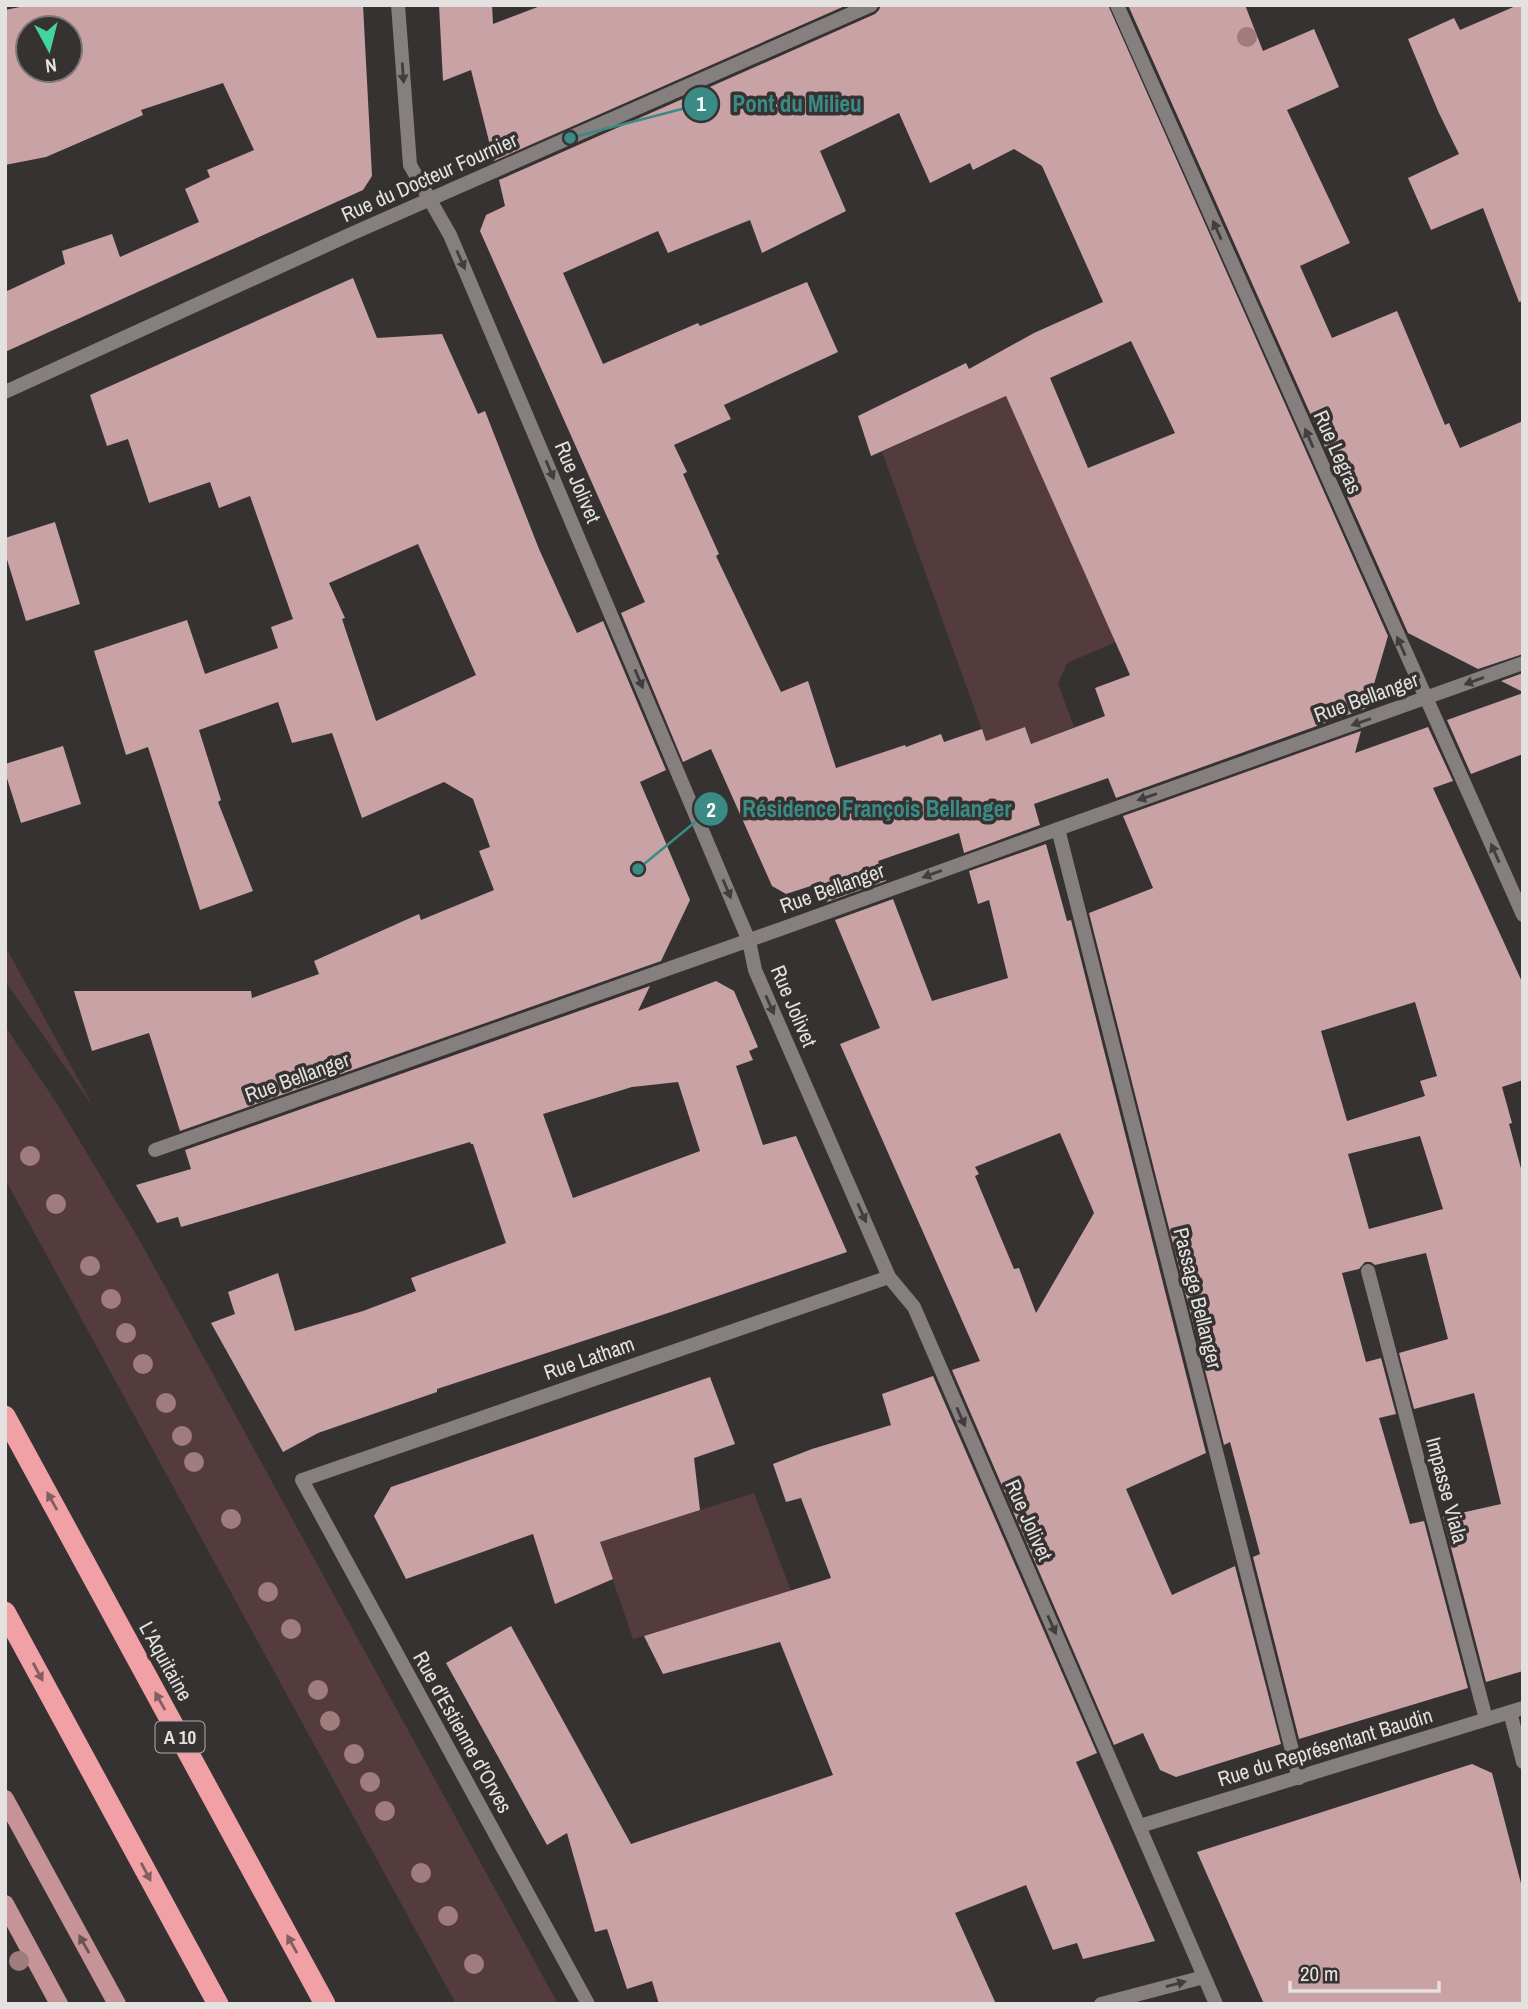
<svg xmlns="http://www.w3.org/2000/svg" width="1528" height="2009" font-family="'Archivo Narrow',sans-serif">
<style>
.green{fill:#543c3e}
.building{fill:#c8a2a4;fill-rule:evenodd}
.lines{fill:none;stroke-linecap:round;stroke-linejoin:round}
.service{stroke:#857f7f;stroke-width:14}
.minor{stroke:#857f7f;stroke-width:14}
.tertiary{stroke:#857f7f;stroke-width:14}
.primary{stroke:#c69396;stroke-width:18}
.motorway{stroke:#f1a0a6;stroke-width:21}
.tree{fill:#a17c7e}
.oneway{fill:#423e3e}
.oneway2{fill:#815e60}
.oneway3{fill:#685455}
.labels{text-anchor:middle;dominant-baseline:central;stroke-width:7;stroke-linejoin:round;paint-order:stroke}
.shield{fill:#363232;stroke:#b0acac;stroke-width:2}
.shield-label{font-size:19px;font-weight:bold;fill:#e4e1e1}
.street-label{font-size:21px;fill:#e4e1e1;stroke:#363232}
.leader{fill:none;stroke:#3a8b85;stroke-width:2.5}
.callout-dot{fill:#3a8b85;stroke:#363232;stroke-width:2.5}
.mark-label{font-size:21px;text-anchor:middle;font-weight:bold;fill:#fff}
.callout-label{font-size:23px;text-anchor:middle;font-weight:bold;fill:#3a8b85;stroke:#363232;stroke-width:7;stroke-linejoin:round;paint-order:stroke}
</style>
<rect width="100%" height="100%" fill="#363232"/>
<g class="green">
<polygon points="1006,396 1116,642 1067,663 1058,683 1074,727 1031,744 1025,727 986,741 882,452"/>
<polygon points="5,946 94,1108 5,981"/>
<polygon points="5,1026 56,1102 140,1241 558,2004 456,2004 5,1179"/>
<polygon points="754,1493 791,1591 633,1639 600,1542"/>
</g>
<g class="building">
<path d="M 30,5 L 363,5 L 372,176 L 363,190 L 5,352 L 5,292 L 65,264 L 62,251 L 112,234 L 120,257 L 199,222 L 185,189 L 210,177 L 207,170 L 254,150 L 223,83 L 141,110 L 143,115 L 46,157 L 5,165 L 5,10 ZM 28,28 L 70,28 L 70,70 L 28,70 Z"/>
<polygon points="439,5 492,5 493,24 543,5 847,5 494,161 471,70 443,81"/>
<path d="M 881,5 L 1108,5 L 1388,636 L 1367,708 L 1116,798 L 1108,778 L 1034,804 L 1040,825 L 964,853 L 959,833 L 878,861 L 886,881 L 827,902 L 820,883 L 786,894 L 772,886 L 711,749 L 683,762 L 621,613 L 645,602 L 480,231 L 486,215 L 505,206 L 499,180 L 875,14 L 879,10 ZM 899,113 L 930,183 L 970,163 L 973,170 L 1014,149 L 1042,166 L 1103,302 L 1034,333 L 969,369 L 966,363 L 858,416 L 871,456 L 1006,396 L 1130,675 L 1095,688 L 1105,716 L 1031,744 L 1025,727 L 986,741 L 982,729 L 944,742 L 941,734 L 906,747 L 905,745 L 836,768 L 808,681 L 781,692 L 716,556 L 719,554 L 683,474 L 687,472 L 674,445 L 731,419 L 724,405 L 838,352 L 807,282 L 700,326 L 698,323 L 603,364 L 563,273 L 658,231 L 668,253 L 750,220 L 762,253 L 846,211 L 820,151 ZM 1131,341 L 1175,433 L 1088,468 L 1050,378 Z"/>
<polygon points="1128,5 1245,5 1263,51 1314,29 1339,87 1287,110 1350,243 1300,266 1332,338 1397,311 1445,425 1449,423 1460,448 1523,421 1523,654 1478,669 1408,633"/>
<polygon points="1518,5 1523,5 1523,301 1519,302 1483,208 1431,230 1408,178 1459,154 1438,111 1408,39 1454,18 1460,30"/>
<path d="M 353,278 L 377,338 L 442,334 L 478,414 L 485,411 L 539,549 L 577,633 L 603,621 L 666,770 L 640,782 L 690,900 L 661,961 L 180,1131 L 149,1033 L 92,1051 L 74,991 L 251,991 L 252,998 L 319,974 L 314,961 L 419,914 L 421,920 L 494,890 L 479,851 L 490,847 L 473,799 L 444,782 L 362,818 L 332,733 L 292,743 L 278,702 L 199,730 L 221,800 L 218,802 L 253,891 L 200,910 L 148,747 L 126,755 L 94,651 L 187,620 L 205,674 L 278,648 L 271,627 L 293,619 L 250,496 L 219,508 L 210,482 L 149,503 L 128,439 L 107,446 L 90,395 ZM 418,544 L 476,675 L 376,721 L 342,619 L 345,618 L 329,583 Z"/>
<polygon points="55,522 80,604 26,621 5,553 5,538"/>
<polygon points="1523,673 1523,692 1501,681"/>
<polygon points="1523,693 1523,754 1471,774 1447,720"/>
<path d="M 1428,727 L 1453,781 L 1433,788 L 1523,984 L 1523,1080 L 1502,1087 L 1512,1123 L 1509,1124 L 1523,1176 L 1523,1671 L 1486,1682 L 1443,1517 L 1501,1504 L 1474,1393 L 1414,1409 L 1399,1353 L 1448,1339 L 1426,1253 L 1375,1265 L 1371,1262 L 1365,1262 L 1359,1269 L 1342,1273 L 1366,1362 L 1381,1358 L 1396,1414 L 1379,1418 L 1410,1524 L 1424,1521 L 1468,1688 L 1299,1739 L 1253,1557 L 1260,1554 L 1251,1520 L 1230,1442 L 1224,1445 L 1089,913 L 1153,888 L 1123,816 L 1361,731 L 1355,753 ZM 1415,1002 L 1437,1076 L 1420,1081 L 1425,1096 L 1347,1121 L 1321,1031 ZM 1420,1136 L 1443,1209 L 1369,1229 L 1348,1154 Z"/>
<polygon points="63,746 81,804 21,823 5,772 5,764"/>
<path d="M 1046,844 L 1067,921 L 1071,920 L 1206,1453 L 1126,1489 L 1172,1595 L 1235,1566 L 1281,1744 L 1176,1777 L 1160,1770 L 1143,1733 L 1114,1745 L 952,1370 L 980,1361 L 840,1044 L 880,1028 L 835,920 L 893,899 L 932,1001 L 1008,978 L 989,900 L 978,904 L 969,871 ZM 1060,1133 L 1094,1213 L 1036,1313 L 1019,1268 L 1014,1269 L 975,1176 L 979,1174 L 975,1167 Z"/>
<path d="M 716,981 L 734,991 L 758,1047 L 749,1051 L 753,1060 L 736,1066 L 763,1145 L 796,1136 L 847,1252 L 665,1314 L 437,1389 L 437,1392 L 318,1433 L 283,1452 L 211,1323 L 235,1314 L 228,1292 L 278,1273 L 295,1331 L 363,1311 L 416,1291 L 411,1278 L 506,1243 L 473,1144 L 471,1144 L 470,1142 L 181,1227 L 178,1217 L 157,1223 L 136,1185 L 191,1169 L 185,1150 L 650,986 L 638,1011 ZM 678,1082 L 700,1151 L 573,1198 L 543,1114 L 632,1087 Z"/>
<polygon points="933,1376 1097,1753 1076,1762 1155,1941 1083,1959 1077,1943 1053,1950 1026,1885 955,1913 996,2004 659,2004 652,1981 627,1989 607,1929 595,1932 567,1833 547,1845 446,1663 511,1626 631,1844 833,1775 780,1642 663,1674 644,1636 831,1578 801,1498 786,1502 773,1464 812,1449 891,1425 882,1394"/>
<polygon points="710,1377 735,1444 694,1458 700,1510 600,1542 613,1579 555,1604 533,1534 406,1579 374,1516 391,1487"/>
<polygon points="1472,1764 1492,1773 1523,1891 1523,2004 1264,2004 1197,1852"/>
</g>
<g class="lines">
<polyline class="service" points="1058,829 1299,1778"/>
<g class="minor">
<polyline points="1117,5 1523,915"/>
<polyline points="155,1150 778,930 1058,829 1523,663"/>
<polyline points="1368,1271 1486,1719"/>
<polyline points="1510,1712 1523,1762"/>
<polyline points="1140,1826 1523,1708"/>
<polyline points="588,2004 302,1480 889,1277"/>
<polyline points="1101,2004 1204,1977"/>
</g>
<g class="tertiary">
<polyline points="398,5 410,165 450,235 749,941 755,970 889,1277 914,1307 1216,2004"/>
<polyline points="5,392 351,234 871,5"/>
</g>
<g class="primary">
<polyline points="5,1799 117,2004"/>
<polyline points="5,1904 59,2004"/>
</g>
<g class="motorway">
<polyline points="5,1416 325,2004"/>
<polyline points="5,1612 218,2004"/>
</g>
</g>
<g class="tree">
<circle cx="1247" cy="37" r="10"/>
<circle cx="30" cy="1156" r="10"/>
<circle cx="56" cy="1204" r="10"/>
<circle cx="90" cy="1266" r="10"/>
<circle cx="111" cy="1299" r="10"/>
<circle cx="126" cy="1333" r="10"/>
<circle cx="143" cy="1364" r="10"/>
<circle cx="166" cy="1403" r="10"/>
<circle cx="182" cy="1436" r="10"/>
<circle cx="194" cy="1462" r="10"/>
<circle cx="231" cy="1519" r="10"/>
<circle cx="268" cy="1592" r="10"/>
<circle cx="291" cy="1629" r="10"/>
<circle cx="318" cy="1690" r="10"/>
<circle cx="330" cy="1721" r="10"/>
<circle cx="354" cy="1754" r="10"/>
<circle cx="370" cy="1782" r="10"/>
<circle cx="385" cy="1811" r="10"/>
<circle cx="421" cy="1873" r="10"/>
<circle cx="448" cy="1916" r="10"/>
<circle cx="19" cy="1961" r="10"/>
<circle cx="474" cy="1964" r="10"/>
</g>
<defs><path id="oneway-solid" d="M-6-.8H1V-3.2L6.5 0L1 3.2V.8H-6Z" transform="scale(1.75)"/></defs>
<g class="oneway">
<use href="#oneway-solid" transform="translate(403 73) rotate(86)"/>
<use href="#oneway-solid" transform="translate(1217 230) rotate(-114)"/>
<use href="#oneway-solid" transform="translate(461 260) rotate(66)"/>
<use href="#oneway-solid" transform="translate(1309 438) rotate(-114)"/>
<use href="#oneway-solid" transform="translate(550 470) rotate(67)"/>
<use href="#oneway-solid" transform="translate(1401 646) rotate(-114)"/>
<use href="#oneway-solid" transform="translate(639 679) rotate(67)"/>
<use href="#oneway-solid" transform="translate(1474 681) rotate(160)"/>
<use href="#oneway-solid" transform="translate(1361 722) rotate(161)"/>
<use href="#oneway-solid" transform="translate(1147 797) rotate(161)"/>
<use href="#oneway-solid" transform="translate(1495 853) rotate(-114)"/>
<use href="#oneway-solid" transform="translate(932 874) rotate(160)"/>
<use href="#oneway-solid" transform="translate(727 889) rotate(67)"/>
<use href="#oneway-solid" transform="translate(770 1005) rotate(66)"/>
<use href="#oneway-solid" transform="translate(862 1213) rotate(66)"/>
<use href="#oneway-solid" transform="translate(961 1417) rotate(66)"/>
<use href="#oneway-solid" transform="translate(1052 1625) rotate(66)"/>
<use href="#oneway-solid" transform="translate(1176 1984) rotate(-15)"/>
</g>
<g class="oneway2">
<use href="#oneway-solid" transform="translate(52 1501) rotate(-119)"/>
<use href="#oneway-solid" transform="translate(38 1672) rotate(62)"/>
<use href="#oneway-solid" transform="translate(160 1701) rotate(-119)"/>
<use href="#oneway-solid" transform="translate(146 1872) rotate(62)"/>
<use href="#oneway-solid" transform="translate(292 1944) rotate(-119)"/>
</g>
<use class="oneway3" href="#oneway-solid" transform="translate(84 1944) rotate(-119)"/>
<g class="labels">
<rect class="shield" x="155.5" y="1721.5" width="49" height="31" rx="5"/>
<g class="shield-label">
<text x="180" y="1737">A 10</text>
</g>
<g class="street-label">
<text transform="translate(429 177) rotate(-24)">Rue du Docteur Fournier</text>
<text transform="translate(1338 452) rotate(66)">Rue Legras</text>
<text transform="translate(578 482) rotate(67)">Rue Jolivet</text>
<text transform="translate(1366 697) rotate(-20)">Rue Bellanger</text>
<text transform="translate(832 888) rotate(-20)">Rue Bellanger</text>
<text transform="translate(794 1006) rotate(67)">Rue Jolivet</text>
<text transform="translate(297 1077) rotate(-20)">Rue Bellanger</text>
<text transform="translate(1198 1298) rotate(76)">Passage Bellanger</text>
<text transform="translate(589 1358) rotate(-19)">Rue Latham</text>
<text transform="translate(1447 1490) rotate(75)">Impasse Viala</text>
<text transform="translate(1029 1520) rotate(66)">Rue Jolivet</text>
<text transform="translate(166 1661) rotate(61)">L'Aquitaine</text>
<text transform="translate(463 1732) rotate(61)">Rue d'Estienne d'Orves</text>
<text transform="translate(1325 1747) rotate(-17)">Rue du Représentant Baudin</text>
</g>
</g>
<path class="leader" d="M570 138L701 104M638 869L711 809"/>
<g class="callout-dot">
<circle cx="570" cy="138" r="7"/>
<circle cx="638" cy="869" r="7"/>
<circle cx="701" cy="104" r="18"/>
<circle cx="711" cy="809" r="18"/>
</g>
<g class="mark-label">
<text x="701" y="111">1</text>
<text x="711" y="817">2</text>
</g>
<g class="callout-label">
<text x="797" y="112">Pont du Milieu</text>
<text x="877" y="817">Résidence François Bellanger</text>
</g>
<rect width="1528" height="2009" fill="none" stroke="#e4e1e1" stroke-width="14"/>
<g transform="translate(49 49) rotate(173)"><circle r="33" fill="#363232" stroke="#7c7878" stroke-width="2"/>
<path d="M0-5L12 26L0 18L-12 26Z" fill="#43d4a0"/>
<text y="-10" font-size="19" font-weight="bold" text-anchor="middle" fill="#e4e1e1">N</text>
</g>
<path d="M1290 1981v10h149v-10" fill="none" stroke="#e4e1e1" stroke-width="3.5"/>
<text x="1300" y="1981" font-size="21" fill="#e4e1e1" stroke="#363232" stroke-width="5" paint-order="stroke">20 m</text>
</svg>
